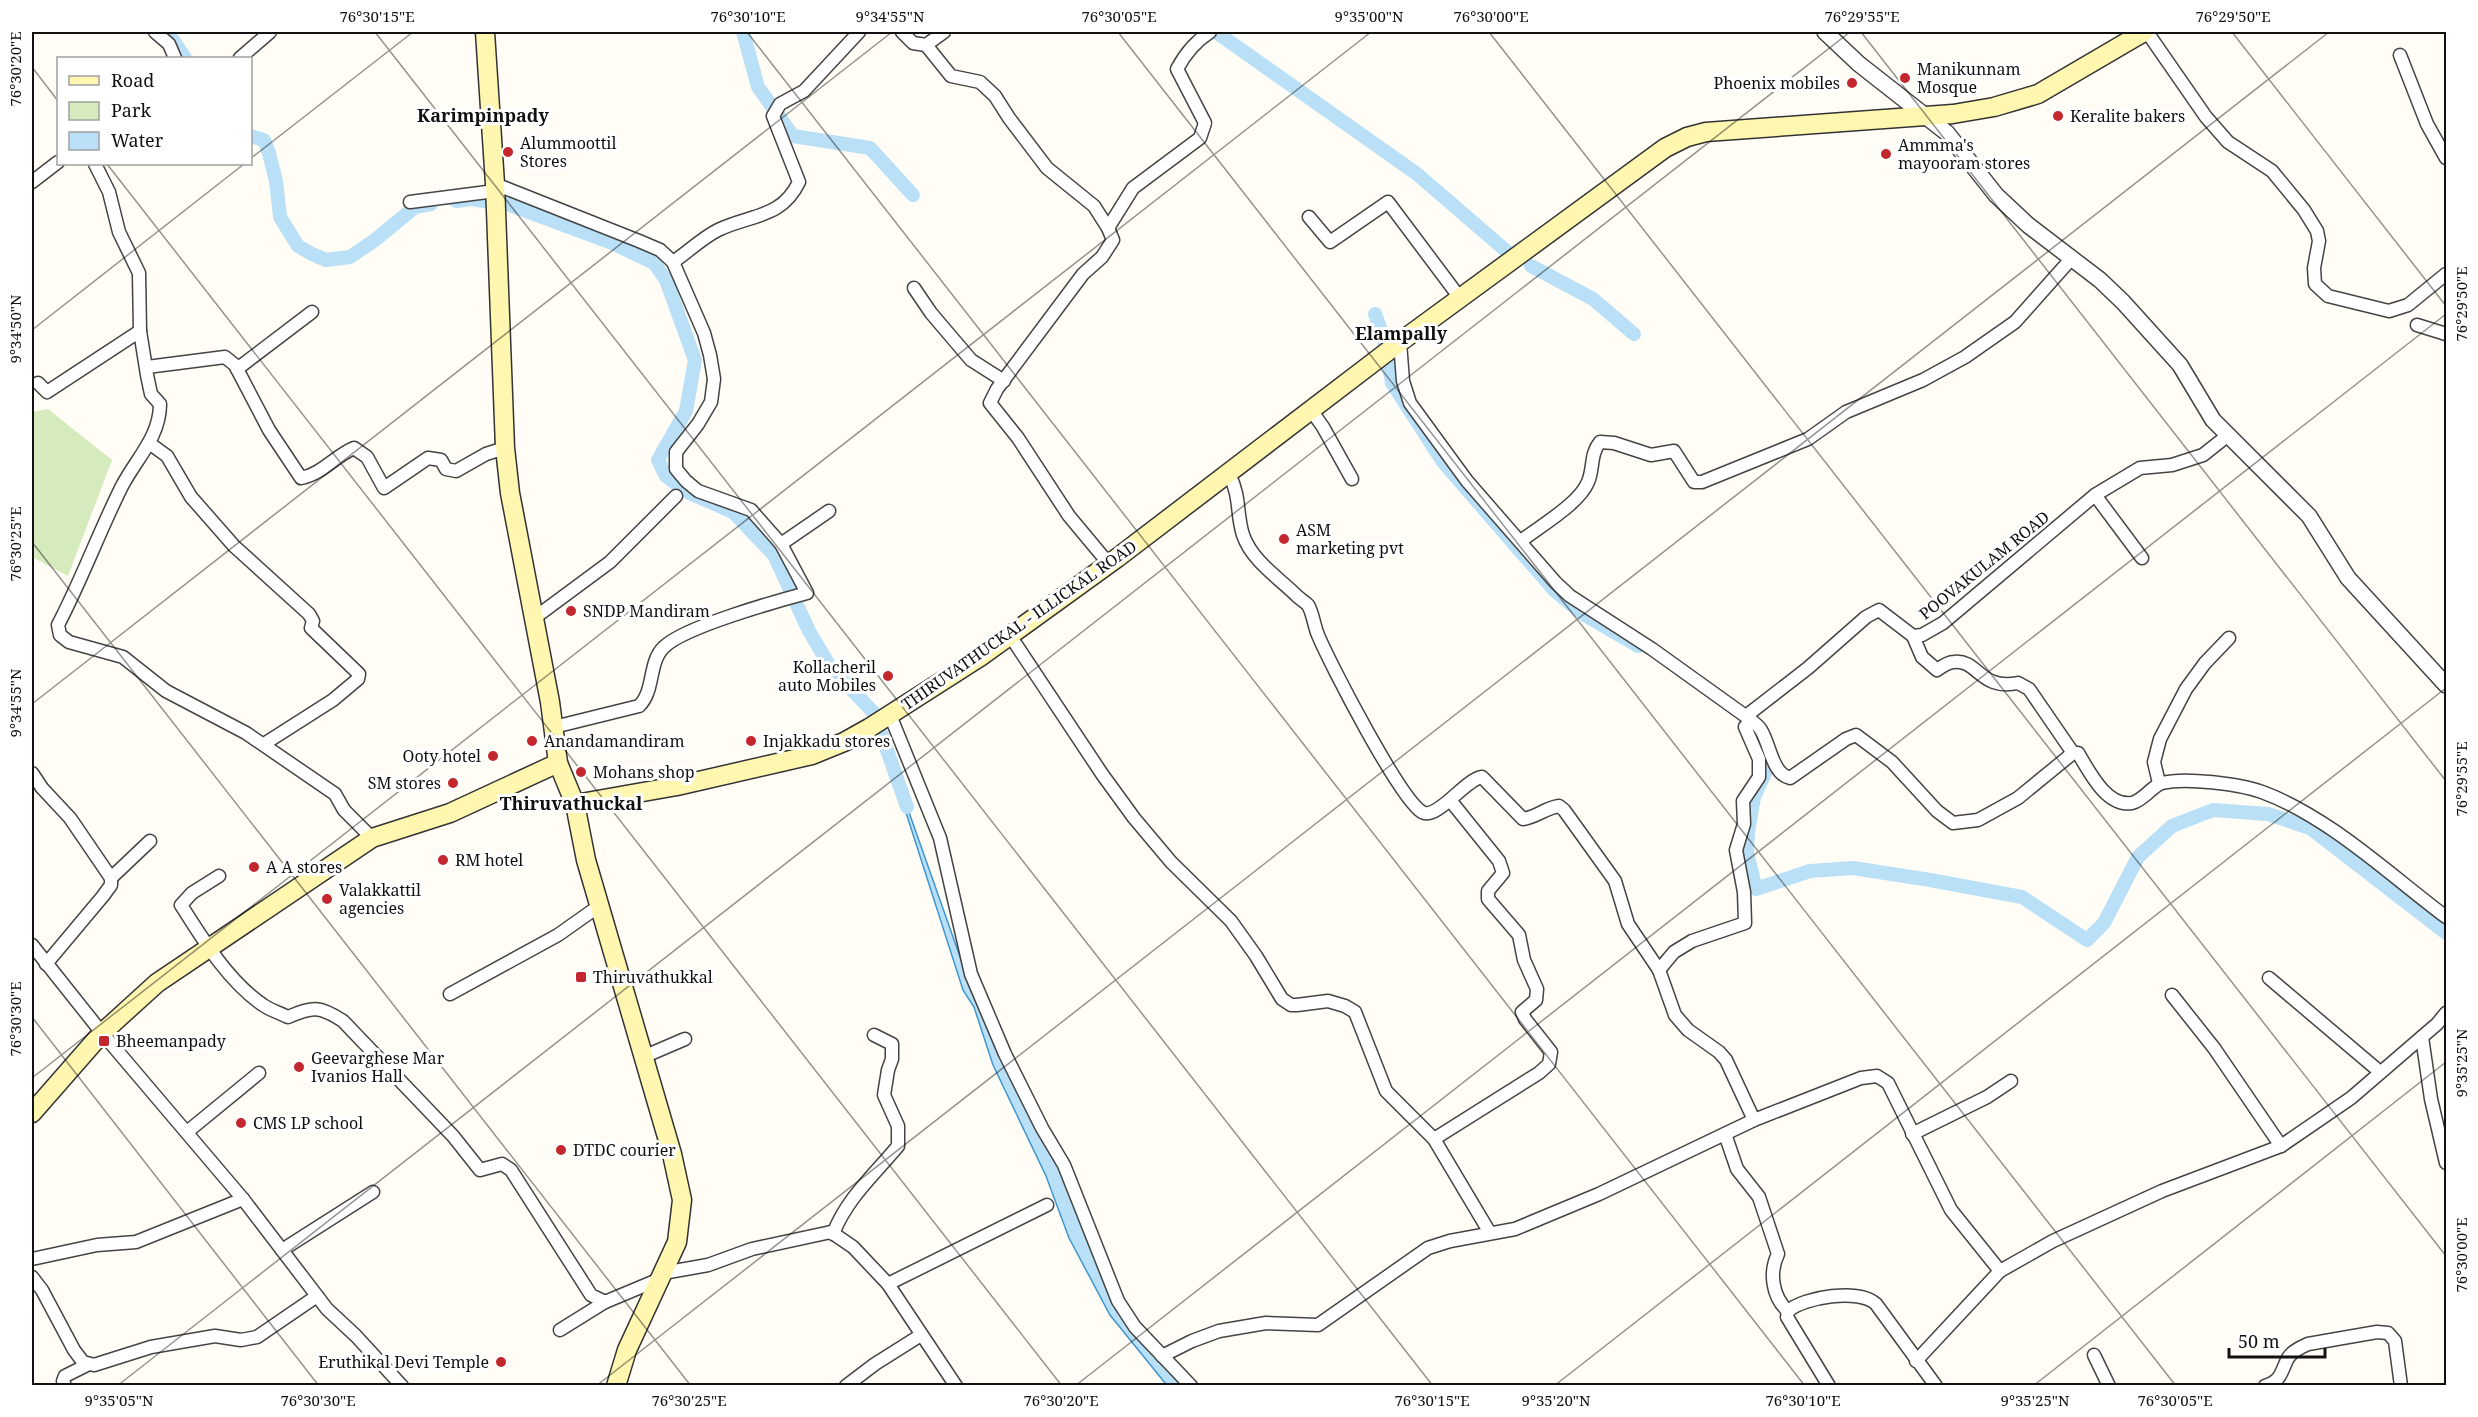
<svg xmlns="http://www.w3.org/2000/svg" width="2478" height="1417" font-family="'Noto Serif',serif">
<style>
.green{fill:#d5ebbd}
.water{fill:#b9e0f7;stroke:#3f96cf;stroke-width:1.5}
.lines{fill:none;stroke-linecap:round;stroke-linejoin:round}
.canal{stroke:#b9e0f7;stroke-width:14}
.minor-casing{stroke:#444;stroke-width:15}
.tertiary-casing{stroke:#444;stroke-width:18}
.secondary-casing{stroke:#333;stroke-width:21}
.minor{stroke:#fff;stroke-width:12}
.tertiary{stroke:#fff;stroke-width:15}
.secondary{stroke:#fff6b0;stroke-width:18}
.ticks{fill:none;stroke:#111;stroke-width:1.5;stroke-opacity:0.45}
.poi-dot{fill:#c4262e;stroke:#fff;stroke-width:2}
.labels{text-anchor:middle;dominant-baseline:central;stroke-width:6;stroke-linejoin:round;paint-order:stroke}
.poi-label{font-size:16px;fill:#111;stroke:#fff;text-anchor:start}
.street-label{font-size:16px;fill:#111;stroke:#fff}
.neighbourhood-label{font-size:18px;font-weight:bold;fill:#111;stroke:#fff}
.neatline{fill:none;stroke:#111;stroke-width:2}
.ticks-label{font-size:15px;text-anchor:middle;fill:#111}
</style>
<rect width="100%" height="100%" fill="#fffdf5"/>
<polygon class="green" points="48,409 112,460 68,576 32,557 32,412"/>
<polygon class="water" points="874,713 965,971 1055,1154 1112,1295 1189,1385 1168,1385 1165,1383 1110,1315 1069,1238 1046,1176 993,1065 974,1007 963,990"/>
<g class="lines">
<g class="canal">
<polyline points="164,32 173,40 185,58"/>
<polyline points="743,32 758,87 793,136 870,148 913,195"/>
<polyline points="1216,32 1417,174 1511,255"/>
<polyline points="250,136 264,140 269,153 276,181 280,217 298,246 312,254 326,260 350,257 375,240 415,207 431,204"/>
<polyline points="456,201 471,199 484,201"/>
<polyline points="507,204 612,243 654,263 666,280 695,360 686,411 658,460 666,476 685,491 733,512 774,555 809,631 831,668 874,713 907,807"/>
<polyline points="1531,266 1593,299 1634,334"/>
<polyline points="1375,314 1383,335 1392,383 1443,462 1554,590 1583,614 1638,646"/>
<polyline points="1745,724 1757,738 1764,757 1766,771 1754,797 1748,832 1747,853 1756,889 1810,871 1853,868 1930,880 2022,897 2087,940 2104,923 2138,857 2172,826 2213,810 2268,814 2310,828 2446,933"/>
</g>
<g class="minor-casing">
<g id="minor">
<polyline points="155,32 169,44 175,58"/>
<polyline points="902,32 913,43 926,45"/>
<polyline points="2147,32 2206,117 2228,142 2272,171 2304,210 2317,231 2319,241 2314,268 2315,284 2328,296 2389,311 2408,305 2446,274"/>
<polyline points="926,45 951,76 980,82 995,96 1009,118 1047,168 1094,206 1108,228 1113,240 1102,257 1083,274 997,389 990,403 1018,438 1069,516 1109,564"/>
<polyline points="926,45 944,32"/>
<polyline points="2400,55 2427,124 2446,158"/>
<polyline points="240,58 270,32"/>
<path d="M 95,164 L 109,192 L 119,232 L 139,273 L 140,331 L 147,375 L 151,394 L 160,404 C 160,437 136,459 122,486 C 99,532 82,579 58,625 L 60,635 L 69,642 L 123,657 L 166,691 L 246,733 L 335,794 L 344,810 L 372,838"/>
<polyline points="32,182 58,162"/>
<path d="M 495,184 L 639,241 L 660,250 L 673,262 L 704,333 L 710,355 L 714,379 L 711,402 L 698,424 L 676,452 L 676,469 L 686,481 L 698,491 L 751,510 L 781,544 L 807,593 C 777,601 684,627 664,647 C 648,662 655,691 639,706 L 554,727"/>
<polyline points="410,202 495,191"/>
<polyline points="1309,217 1330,242 1388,202 1460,298"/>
<path d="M 1108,228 L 1133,188 L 1200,138 L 1205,123 L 1177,69 C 1185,54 1196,41 1210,32"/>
<path d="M 673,262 C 688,252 702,238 718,230 C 751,214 781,219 799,182 L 773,116 L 780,104 L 804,91 L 859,32"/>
<polyline points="914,288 931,313 971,360 1004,381"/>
<polyline points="2417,325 2446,334"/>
<path d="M 1400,342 L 1403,381 L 1410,403 L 1467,481 L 1556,583 L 1570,596 L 1652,649 L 1751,720 C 1754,723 1759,726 1761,730 C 1770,744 1772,774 1790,778 L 1846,739 L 1856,735 L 1892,762 L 1937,811 L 1953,823 L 1978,820 L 2018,798 L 2073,753 L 2078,753 C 2089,771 2106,807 2132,803 C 2144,800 2152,786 2162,783 C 2185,777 2240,784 2262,792 C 2328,816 2390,875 2446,917"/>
<path d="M 147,367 L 225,357 L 235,365 L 269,430 L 301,478 C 322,474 335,456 354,448 L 367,457 L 384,488 L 428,458 L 441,460 L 446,469 L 456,471 L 486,454 L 505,448"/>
<polyline points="237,369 312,312"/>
<polyline points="38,383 47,392 140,331"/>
<polyline points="1311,410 1323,427 1352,479"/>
<polyline points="149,443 167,456 191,497 234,546 309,614 313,621 311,628 359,674 358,679 333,700 264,744"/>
<path d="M 1229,474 C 1241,497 1236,513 1243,535 C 1252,561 1279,578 1297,596 C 1300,599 1305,602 1308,605 C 1313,613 1314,626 1318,635 C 1330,664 1400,799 1422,812 C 1437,821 1465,779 1482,777 L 1523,819 C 1537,817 1545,808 1559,806 L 1564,810 L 1615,881 L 1628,924 L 1659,970 L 1675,1015 L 1688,1030 L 1719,1052 L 1726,1060 L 1754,1120"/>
<polyline points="2095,495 2142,558"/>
<path d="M 1521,541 C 1540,526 1579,504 1588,482 C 1594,468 1590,454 1600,442 L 1614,443 L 1651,455 L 1674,451 L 1694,482 L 1702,482 L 1808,439 L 1846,412 L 1923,380 L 1965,357 L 2015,322 L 2071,259"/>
<polyline points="781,544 829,511"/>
<polyline points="533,619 610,562 676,496"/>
<polyline points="1009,634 1102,774 1134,818 1171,862 1231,921 1256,956 1282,999 1291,1005 1297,1005 1328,1001 1345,1006 1355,1012 1386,1091 1434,1139 1490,1233"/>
<path d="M 1913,636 L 1922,657 L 1937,670 C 1941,667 1948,662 1954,662 C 1978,659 1980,691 2018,683 L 2029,689 L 2073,753"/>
<polyline points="890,715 940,838 971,974 1005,1054 1042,1128 1064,1165 1118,1301 1135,1327 1191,1386"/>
<polyline points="1746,716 1808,668 1866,617 1879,610 1913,636 1922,635 1943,623 2095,495 2140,468 2172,465 2203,455 2227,436"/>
<polyline points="32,773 42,788 70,818 111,878 111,885 103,896 46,964"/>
<polyline points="2159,783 2154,762 2160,739 2186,689 2205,663 2229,638"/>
<path d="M 219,876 L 192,893 L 181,905 C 203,940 229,982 263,1005 C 270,1010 280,1013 288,1017 C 313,1006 320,1006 343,1021 L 453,1136 L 480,1170 L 502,1164 L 511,1170 L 591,1295 L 605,1302 L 660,1279"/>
<polyline points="111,878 150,841"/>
<polyline points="32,945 102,1033 243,1199 327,1309 356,1336 402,1386"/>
<polyline points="1659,970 1674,952 1692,941 1745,923 1744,892 1736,850 1744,824 1743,801 1759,777 1759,759 1745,727 1751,720"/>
<polyline points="2269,978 2380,1072"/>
<polyline points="450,994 558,935 599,906"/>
<polyline points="2172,995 2214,1048 2281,1146"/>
<polyline points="2422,1037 2431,1099 2446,1163"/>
<polyline points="643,1057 685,1039"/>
<polyline points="187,1132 259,1073"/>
<path d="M 1725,1134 L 1737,1169 L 1759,1197 L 1778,1254 C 1769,1272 1772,1297 1788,1311"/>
<polyline points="1912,1134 1987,1097 2011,1081"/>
<polyline points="1434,1139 1539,1073 1549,1064 1551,1052 1525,1019 1522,1012 1536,1000 1537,989 1524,960 1519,935 1488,899 1488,891 1503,873 1499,861 1450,800"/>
<path d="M 833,1234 C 847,1198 874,1175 898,1146 L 898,1126 L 884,1095 L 888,1070 L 892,1059 L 892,1044 L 874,1035"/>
<polyline points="282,1250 373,1192"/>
<polyline points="32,1259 97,1245 136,1242 243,1199"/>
<polyline points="663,1273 708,1265 752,1249 831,1232 853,1247 888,1284 956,1386"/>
<polyline points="32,1277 42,1290 74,1350 83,1362 94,1365 151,1347 215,1336 241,1340 257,1337 317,1296"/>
<polyline points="888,1284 1047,1205"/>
<polyline points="560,1330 605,1302"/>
<polyline points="2094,1355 2109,1386"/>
<polyline points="1162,1356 1192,1341 1219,1331 1266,1323 1318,1325 1428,1248 1450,1241 1515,1229 1599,1194 1754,1120 1861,1078 1877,1076 1888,1083 1951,1210 2000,1271"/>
<polyline points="1916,1361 2000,1271 2053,1241 2162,1191 2281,1146 2351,1098 2437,1024 2446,1013"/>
<polyline points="65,1386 63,1381 65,1376 89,1364"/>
<polyline points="846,1386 875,1364 921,1335"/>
<path d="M 1829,1386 L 1787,1317 L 1788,1311 C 1804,1297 1859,1288 1876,1304 L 1936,1386"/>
<path d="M 2265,1386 C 2282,1381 2281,1371 2288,1358 C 2292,1351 2301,1347 2308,1344 L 2377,1332 L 2388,1333 L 2395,1341 L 2401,1386"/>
</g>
</g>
<g class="tertiary-casing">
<polyline id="tertiary" points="1825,32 1859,64 1947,133 1996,195 2028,225 2100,280 2123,302 2180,365 2213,420 2309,516 2348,578 2446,685"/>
</g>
<g class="secondary-casing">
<g id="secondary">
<polyline points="485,32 495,184 505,448 510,493 550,702 558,763 575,804 586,860 672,1154 682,1200 677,1242 627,1350 616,1386"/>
<polyline points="575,804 677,786 812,755 844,742 869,728 980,657 1117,558 1400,342 1665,148 1687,137 1706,132 1953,114 1994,107 2038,94 2144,32"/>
<polyline points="32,1113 102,1033 157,983 372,838 450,813 558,763"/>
</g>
</g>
<use href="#minor" class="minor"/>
<use href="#tertiary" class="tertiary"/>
<use href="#secondary" class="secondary"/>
</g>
<path class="ticks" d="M 375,32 L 1433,1386M 747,32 L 1805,1386M 1118,32 L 2176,1386M 1489,32 L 2446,1256M 1861,32 L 2446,781M 2232,32 L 2446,306M 32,67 L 58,101M 250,159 L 413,32M 107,164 L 1062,1386M 32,330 L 244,164M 32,542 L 691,1386M 32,704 L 892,32M 32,1017 L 319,1386M 32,1078 L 1371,32M 117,1386 L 1850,32M 596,1386 L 2329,32M 1075,1386 L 2446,314M 1554,1386 L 2446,688M 2033,1386 L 2446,1062"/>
<g class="poi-dot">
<circle cx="1905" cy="78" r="6"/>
<circle cx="1852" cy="83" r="6"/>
<circle cx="2058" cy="116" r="6"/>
<circle cx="508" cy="152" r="6"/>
<circle cx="1886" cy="154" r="6"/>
<circle cx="1284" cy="539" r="6"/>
<circle cx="571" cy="611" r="6"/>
<circle cx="888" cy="676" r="6"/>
<circle cx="532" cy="741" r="6"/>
<circle cx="751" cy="741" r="6"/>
<circle cx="493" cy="756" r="6"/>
<circle cx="581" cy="772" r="6"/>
<circle cx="453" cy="783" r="6"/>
<circle cx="443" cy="860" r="6"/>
<circle cx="254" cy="867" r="6"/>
<circle cx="327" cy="899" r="6"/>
<rect x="575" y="971" width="12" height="12" rx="3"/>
<rect x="98" y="1035" width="12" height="12" rx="3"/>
<circle cx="299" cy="1067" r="6"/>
<circle cx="241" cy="1123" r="6"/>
<circle cx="561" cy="1150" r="6"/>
<circle cx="501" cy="1362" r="6"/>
</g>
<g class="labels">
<g class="poi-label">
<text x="1917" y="69">Manikunnam<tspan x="1917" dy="18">Mosque</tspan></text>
<text x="1840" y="83" text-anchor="end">Phoenix mobiles</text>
<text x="2070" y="116">Keralite bakers</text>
<text x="520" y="143">Alummoottil<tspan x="520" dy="18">Stores</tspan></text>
<text x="1898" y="145">Ammma's<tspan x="1898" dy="18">mayooram stores</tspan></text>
<text x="1296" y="530">ASM<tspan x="1296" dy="18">marketing pvt</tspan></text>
<text x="583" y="611">SNDP Mandiram</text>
<text x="876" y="667" text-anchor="end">Kollacheril<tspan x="876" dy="18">auto Mobiles</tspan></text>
<text x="544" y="741">Anandamandiram</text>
<text x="763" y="741">Injakkadu stores</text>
<text x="481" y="756" text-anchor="end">Ooty hotel</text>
<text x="593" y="772">Mohans shop</text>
<text x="441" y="783" text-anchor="end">SM stores</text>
<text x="455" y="860">RM hotel</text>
<text x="266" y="867">A A stores</text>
<text x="339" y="890">Valakkattil<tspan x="339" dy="18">agencies</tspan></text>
<text x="593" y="977">Thiruvathukkal</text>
<text x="116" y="1041">Bheemanpady</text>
<text x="311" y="1058">Geevarghese Mar<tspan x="311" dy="18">Ivanios Hall</tspan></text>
<text x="253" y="1123">CMS LP school</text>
<text x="573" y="1150">DTDC courier</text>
<text x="489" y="1362" text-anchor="end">Eruthikal Devi Temple</text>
</g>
<g class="street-label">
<text transform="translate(1984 565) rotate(-39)">POOVAKULAM ROAD</text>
<text transform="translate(1019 625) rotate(-35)">THIRUVATHUCKAL - ILLICKAL ROAD</text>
</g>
<g class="neighbourhood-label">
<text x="483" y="115">Karimpinpady</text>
<text x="1401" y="333">Elampally</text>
<text x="571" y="803">Thiruvathuckal</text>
</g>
</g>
<rect width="2478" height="1417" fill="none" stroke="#ffffff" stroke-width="66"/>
<rect x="57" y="57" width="195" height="108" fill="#ffffff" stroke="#a0a0a0" stroke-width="1.5"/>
<rect x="69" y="76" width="30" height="9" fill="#fff6b0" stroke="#a0a0a0" stroke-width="1.5"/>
<text x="111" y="87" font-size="18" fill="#111111">Road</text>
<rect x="69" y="102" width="30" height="18" fill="#d5ebbd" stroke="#a0a0a0" stroke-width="1.5"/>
<text x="111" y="117" font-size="18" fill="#111111">Park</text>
<rect x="69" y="132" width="30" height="18" fill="#b9e0f7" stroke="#a0a0a0" stroke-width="1.5"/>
<text x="111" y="147" font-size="18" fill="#111111">Water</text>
<path d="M2229 1348v9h96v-9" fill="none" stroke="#111111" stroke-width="3"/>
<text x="2238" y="1348" font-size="18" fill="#111111" stroke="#ffffff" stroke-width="4.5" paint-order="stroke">50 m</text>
<rect x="33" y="33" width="2412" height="1351" class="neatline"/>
<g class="ticks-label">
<text x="377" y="22">76°30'15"E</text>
<text x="748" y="22">76°30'10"E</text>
<text x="890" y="22">9°34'55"N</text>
<text x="1119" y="22">76°30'05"E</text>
<text x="1369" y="22">9°35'00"N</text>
<text x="1491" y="22">76°30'00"E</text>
<text x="1862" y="22">76°29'55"E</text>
<text x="2233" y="22">76°29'50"E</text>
<text transform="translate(16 69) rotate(-90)" y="5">76°30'20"E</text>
<text transform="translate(2462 304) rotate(-90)" y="5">76°29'50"E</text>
<text transform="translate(16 329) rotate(-90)" y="5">9°34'50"N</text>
<text transform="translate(16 544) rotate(-90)" y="5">76°30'25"E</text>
<text transform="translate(16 703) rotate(-90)" y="5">9°34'55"N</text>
<text transform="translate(2462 779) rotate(-90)" y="5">76°29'55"E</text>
<text transform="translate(16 1019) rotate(-90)" y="5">76°30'30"E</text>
<text transform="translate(2462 1063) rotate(-90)" y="5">9°35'25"N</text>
<text transform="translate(2462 1255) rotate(-90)" y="5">76°30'00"E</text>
<text x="119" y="1406">9°35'05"N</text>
<text x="318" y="1406">76°30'30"E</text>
<text x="689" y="1406">76°30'25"E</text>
<text x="1061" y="1406">76°30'20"E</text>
<text x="1432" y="1406">76°30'15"E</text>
<text x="1556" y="1406">9°35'20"N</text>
<text x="1803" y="1406">76°30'10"E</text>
<text x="2035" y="1406">9°35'25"N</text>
<text x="2175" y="1406">76°30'05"E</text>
</g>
</svg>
